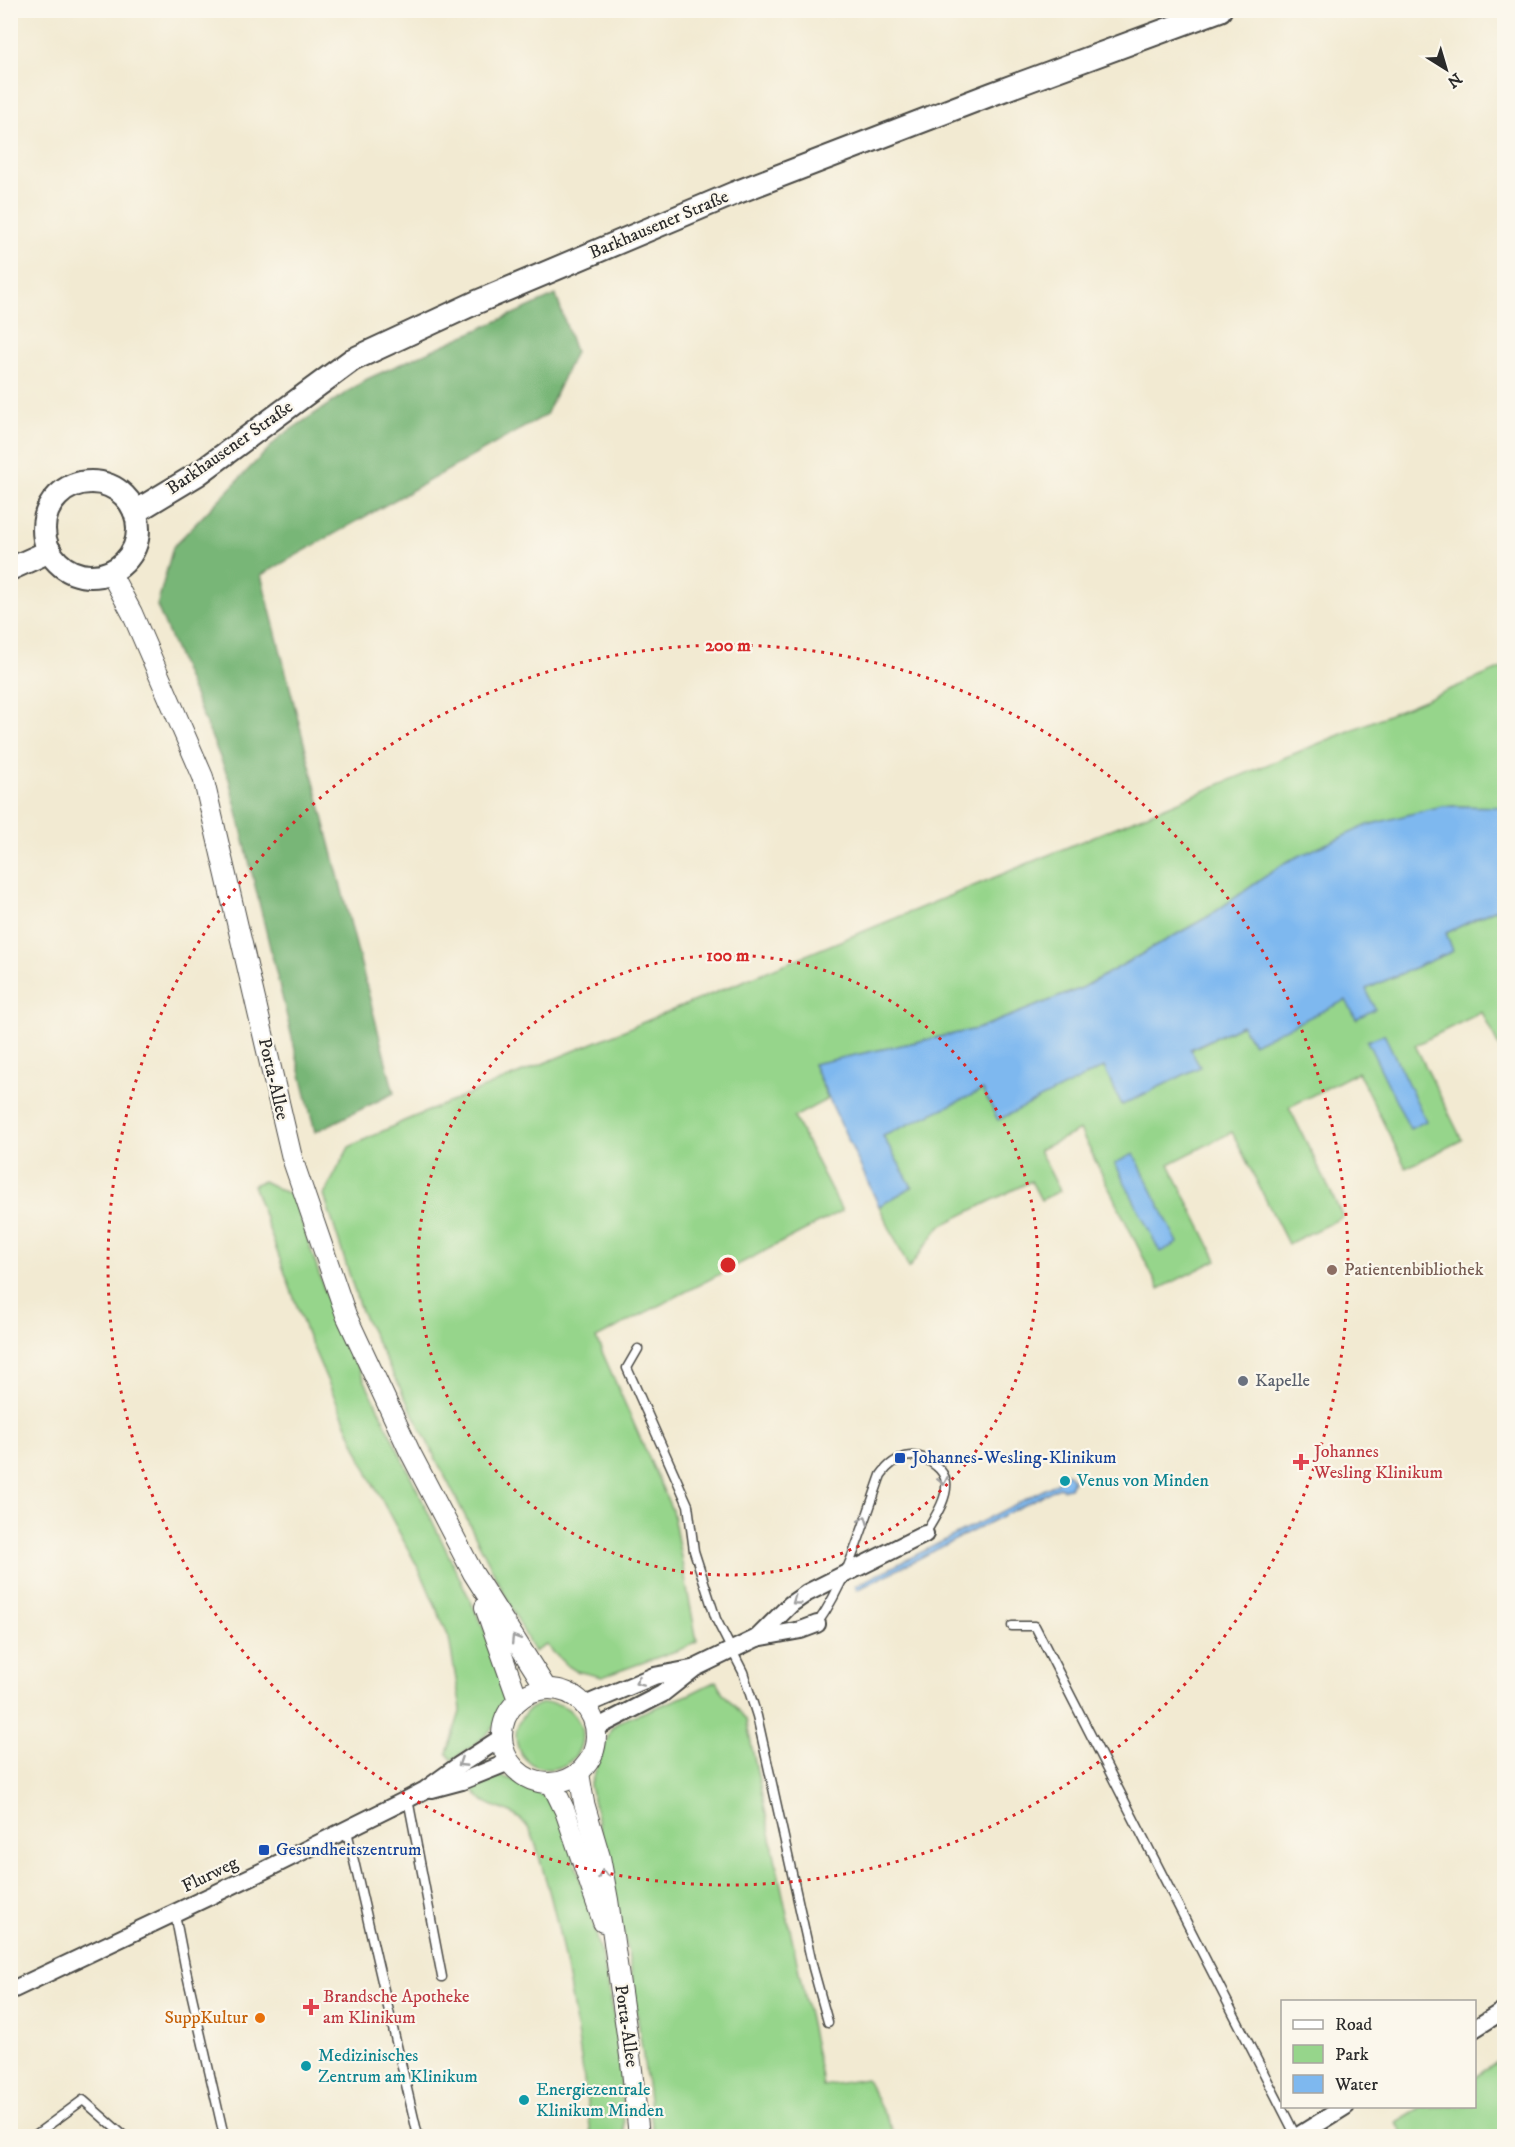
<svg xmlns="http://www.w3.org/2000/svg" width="1515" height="2147" font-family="'IM FELL DW Pica',serif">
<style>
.green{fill:#96d58b;stroke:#60805b;stroke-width:1.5}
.forest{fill:#78b677;stroke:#527051;stroke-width:1.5}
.water{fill:#7eb8ef;stroke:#54728d;stroke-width:1.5}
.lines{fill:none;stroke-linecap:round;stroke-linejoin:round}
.service-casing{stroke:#494844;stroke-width:11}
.minor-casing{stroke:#494844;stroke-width:20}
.tertiary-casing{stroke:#494844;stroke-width:22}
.secondary-casing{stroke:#494844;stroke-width:26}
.service{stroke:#fff;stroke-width:8}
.minor{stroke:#fff;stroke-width:16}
.tertiary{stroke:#fff;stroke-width:20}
.secondary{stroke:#fff;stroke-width:22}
.oneway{stroke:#a0a0a0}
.ring{fill:none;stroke:#d62828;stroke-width:3;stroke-dasharray:3 6}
.education-dot{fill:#8d6e63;stroke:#fbf7ec;stroke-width:2}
.worship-dot{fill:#6b7280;stroke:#fbf7ec;stroke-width:2}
.transit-dot{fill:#1a4fb4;stroke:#fbf7ec;stroke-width:2}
.health-dot{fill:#e0444e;stroke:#fbf7ec;stroke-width:2}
.culture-dot{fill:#0f9aa8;stroke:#fbf7ec;stroke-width:2}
.food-dot{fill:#e8710a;stroke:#fbf7ec;stroke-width:2}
.labels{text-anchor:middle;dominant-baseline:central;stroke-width:4.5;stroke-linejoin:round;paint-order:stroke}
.street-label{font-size:18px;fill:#2b2b2b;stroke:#fbf7ec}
.education-label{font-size:18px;fill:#785e54;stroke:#fbf7ec;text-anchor:start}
.worship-label{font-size:18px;fill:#5b616d;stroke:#fbf7ec;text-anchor:start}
.health-label{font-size:18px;fill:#be3a42;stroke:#fbf7ec;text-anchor:start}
.transit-label{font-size:18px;fill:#164399;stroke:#fbf7ec;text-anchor:start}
.culture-label{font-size:18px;fill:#0d838f;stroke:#fbf7ec;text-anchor:start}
.food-label{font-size:18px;fill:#c56008;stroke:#fbf7ec;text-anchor:end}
.centre{fill:#d62828;stroke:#fbf7ec;stroke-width:3}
.ring-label{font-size:18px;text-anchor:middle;font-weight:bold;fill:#d62828;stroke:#fbf7ec;stroke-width:4.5;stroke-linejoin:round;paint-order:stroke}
</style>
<rect width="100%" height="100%" fill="#fbf7ec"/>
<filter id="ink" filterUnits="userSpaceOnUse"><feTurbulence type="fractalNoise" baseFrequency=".0167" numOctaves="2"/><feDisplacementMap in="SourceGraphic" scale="12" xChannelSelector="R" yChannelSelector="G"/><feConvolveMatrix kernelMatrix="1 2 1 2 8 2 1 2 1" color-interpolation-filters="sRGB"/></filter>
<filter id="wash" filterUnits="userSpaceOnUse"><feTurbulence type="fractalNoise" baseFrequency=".008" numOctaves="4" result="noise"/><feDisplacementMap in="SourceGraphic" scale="24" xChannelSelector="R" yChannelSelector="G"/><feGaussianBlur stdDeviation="1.35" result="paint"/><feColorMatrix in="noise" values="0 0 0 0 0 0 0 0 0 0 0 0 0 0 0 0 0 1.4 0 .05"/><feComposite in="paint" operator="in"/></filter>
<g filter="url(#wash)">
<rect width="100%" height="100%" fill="#f2ead2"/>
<g class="green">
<polygon points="1504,667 1504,807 1442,806 1286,862 1209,916 1082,988 977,1029 813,1064 828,1099 794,1117 842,1211 596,1338 672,1510 697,1641 687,1647 602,1677 576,1671 565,1664 546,1645 534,1652 361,1311 324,1195 349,1147 404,1121"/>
<polygon points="1496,909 1504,927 1504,1057 1482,1012 1415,1045 1462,1140 1406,1168 1358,1072 1289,1107 1343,1217 1288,1244 1232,1132 1169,1164 1217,1260 1159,1289 1080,1130 1039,1150 1060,1191 1041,1200 1031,1181 940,1226 909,1268 879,1206 912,1187 883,1136 983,1089 998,1120 1104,1067 1122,1105 1200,1067 1190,1050 1242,1025 1253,1044 1346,999 1357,1019 1366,989 1453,951 1446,933"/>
<path d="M 263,1181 L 293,1196 L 331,1310 L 498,1658 C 501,1670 506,1683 505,1696 C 503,1727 476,1745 452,1760 L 447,1753 L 461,1709 L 449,1638 L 423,1577 L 369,1476 L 307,1334 L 253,1185 Z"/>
<polygon points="716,1681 723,1693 746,1719 823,2086 866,2079 896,2136 653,2136 650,2106 630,1963 590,1786 611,1729 618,1722 688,1695"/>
<circle cx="549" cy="1736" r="33"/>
<path d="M 498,1776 C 515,1778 544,1792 553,1806 C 565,1826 572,1853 579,1875 C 595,1926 609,1978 616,2031 C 620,2066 622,2101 625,2136 L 591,2136 C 587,2097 581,2058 575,2019 C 566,1967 558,1917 542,1867 C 538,1854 535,1836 526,1825 C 510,1805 483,1811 472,1787 Z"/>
<polygon points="1504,2057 1504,2136 1403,2136 1396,2123 1423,2107 1474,2106 1475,2076"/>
</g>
<polygon class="forest" points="556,295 575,352 546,415 261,575 394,1093 315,1132 229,779 157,606 173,547 281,436 367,379"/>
<g class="water">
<polygon points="1442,806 1504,807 1504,927 1496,909 1446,933 1453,951 1366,989 1375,1009 1356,1019 1346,1000 1253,1044 1242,1025 1190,1049 1200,1067 1122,1105 1104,1067 998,1120 983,1090 883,1136 912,1187 879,1206 813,1064 977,1029 1082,988 1209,916 1286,862 1368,825"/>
<polygon points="1384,1034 1426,1121 1410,1129 1367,1041"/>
<polygon points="1134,1154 1178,1243 1160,1252 1115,1163"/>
<polygon points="1065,1473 1069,1474 1073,1480 1070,1488 1063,1489 1059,1487 857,1590 855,1586 1057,1483 1060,1475"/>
</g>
</g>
<g filter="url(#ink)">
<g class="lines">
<g class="service-casing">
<g id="service">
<polyline points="638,1349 627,1368 688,1505 694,1551 716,1619 743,1672 757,1716 813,1968 828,2022"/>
<path d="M 817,1624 C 848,1580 863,1525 881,1475 C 895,1455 917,1449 936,1466 C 941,1470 945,1476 946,1482 C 948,1499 933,1520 925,1534"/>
<polyline points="1012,1626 1035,1626 1296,2136"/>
<polyline points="408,1799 442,1977"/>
<polyline points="347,1831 418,2136"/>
<polyline points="175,1914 185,1966 224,2136"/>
<polyline points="34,2136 83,2100 124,2136"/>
</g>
</g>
<g class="minor-casing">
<g id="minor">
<polyline points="757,1638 791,1604 807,1593 925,1534"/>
<polyline points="585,1705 654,1676 691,1669"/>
<polyline points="596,1728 662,1694 695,1668 732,1650 757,1638 801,1630 817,1624"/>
<polyline points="432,1789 462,1781 509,1762"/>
<polyline points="10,1991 265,1870 408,1799 425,1790 458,1766 501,1738"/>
<polyline points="1474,2029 1504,2010"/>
<polyline points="1298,2136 1346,2106"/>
</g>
</g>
<g class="tertiary-casing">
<g id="tertiary">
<polyline points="110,572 132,613 203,777 292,1158 346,1315 409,1450 473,1573 546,1688"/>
<polyline points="485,1607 518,1700"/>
<circle cx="549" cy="1736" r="47"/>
<polyline points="579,1773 584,1803 600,1857 608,1900 632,2070 639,2136"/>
<polyline points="552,1784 565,1811 603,1922"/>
</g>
</g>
<g class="secondary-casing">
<g id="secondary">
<circle cx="91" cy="529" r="47"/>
<polyline points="135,512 198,474 352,360 477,302 735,193 992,94 1220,10"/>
<polyline points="10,569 50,551"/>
</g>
</g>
<use href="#service" class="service"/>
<use href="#minor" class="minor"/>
<use href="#tertiary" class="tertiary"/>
<use href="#secondary" class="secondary"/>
</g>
<defs><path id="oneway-chevron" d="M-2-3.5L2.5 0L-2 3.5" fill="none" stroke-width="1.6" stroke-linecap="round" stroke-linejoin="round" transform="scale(1.5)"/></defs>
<g class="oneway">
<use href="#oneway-chevron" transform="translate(943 1481) rotate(78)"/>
<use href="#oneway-chevron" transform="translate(864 1520) rotate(-69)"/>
<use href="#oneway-chevron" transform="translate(796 1601) rotate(144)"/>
<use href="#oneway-chevron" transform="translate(515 1639) rotate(-122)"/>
<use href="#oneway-chevron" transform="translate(639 1682) rotate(156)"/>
<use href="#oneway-chevron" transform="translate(462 1763) rotate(147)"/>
<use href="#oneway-chevron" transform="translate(603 1874) rotate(-101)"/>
</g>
</g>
<g class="ring">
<circle cx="728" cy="1265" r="310"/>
<circle cx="728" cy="1265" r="620"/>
</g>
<circle class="education-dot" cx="1332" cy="1270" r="6"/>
<circle class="worship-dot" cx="1243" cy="1381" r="6"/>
<g class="transit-dot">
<rect x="894" y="1452" width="12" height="12" rx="3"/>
<rect x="258" y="1844" width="12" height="12" rx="3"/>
</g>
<g class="health-dot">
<path d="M1298 1453h6v6h6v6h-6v6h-6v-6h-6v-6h6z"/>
<path d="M308 1998h6v6h6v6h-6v6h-6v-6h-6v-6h6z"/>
</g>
<g class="culture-dot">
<circle cx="1065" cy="1481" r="6"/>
<circle cx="306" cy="2066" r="6"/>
<circle cx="524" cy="2100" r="6"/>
</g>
<circle class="food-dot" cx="260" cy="2018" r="6"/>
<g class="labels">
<g class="street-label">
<text transform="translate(659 225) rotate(-23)">Barkhausener Straße</text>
<text transform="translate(230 448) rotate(-35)">Barkhausener Straße</text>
<text transform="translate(273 1079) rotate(77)">Porta-Allee</text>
<text transform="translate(210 1875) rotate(-26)">Flurweg</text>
<text transform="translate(626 2026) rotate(82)">Porta-Allee</text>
</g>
<g class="education-label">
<text x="1344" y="1270">Patientenbibliothek</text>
</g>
<g class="worship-label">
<text x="1255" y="1381">Kapelle</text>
</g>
<g class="health-label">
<text x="1314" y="1452">Johannes<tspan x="1314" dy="21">Wesling Klinikum</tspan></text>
<text x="323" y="1997">Brandsche Apotheke<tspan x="323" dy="21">am Klinikum</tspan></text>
</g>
<g class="transit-label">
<text x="912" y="1458">Johannes-Wesling-Klinikum</text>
<text x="276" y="1850">Gesundheitszentrum</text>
</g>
<g class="culture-label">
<text x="1077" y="1481">Venus von Minden</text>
<text x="318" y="2056">Medizinisches<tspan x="318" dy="21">Zentrum am Klinikum</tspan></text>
<text x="536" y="2090">Energiezentrale<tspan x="536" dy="21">Klinikum Minden</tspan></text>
</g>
<g class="food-label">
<text x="248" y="2018">SuppKultur</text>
</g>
</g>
<circle cx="728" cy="1265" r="9" class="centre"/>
<g class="ring-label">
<text x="728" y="651">200 m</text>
<text x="728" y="961">100 m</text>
</g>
<rect width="1515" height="2147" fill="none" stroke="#fbf7ec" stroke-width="36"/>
<rect x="1281" y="2000" width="195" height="108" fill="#fbf7ec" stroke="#a8a59f" stroke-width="1.5"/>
<rect x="1293" y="2020" width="30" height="9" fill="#ffffff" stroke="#a8a59f" stroke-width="1.5"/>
<text x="1335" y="2030" font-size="18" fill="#2b2b2b">Road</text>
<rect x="1293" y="2045" width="30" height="18" fill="#96d58b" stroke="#a8a59f" stroke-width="1.5"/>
<text x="1335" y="2060" font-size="18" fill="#2b2b2b">Park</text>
<rect x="1293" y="2075" width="30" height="18" fill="#7eb8ef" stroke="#a8a59f" stroke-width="1.5"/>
<text x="1335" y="2090" font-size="18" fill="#2b2b2b">Water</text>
<g transform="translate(1446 69) rotate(143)" stroke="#fbf7ec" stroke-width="4.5" paint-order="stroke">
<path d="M0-4.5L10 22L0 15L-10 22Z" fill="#2b2b2b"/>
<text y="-9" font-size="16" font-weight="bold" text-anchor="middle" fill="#2b2b2b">N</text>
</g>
</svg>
